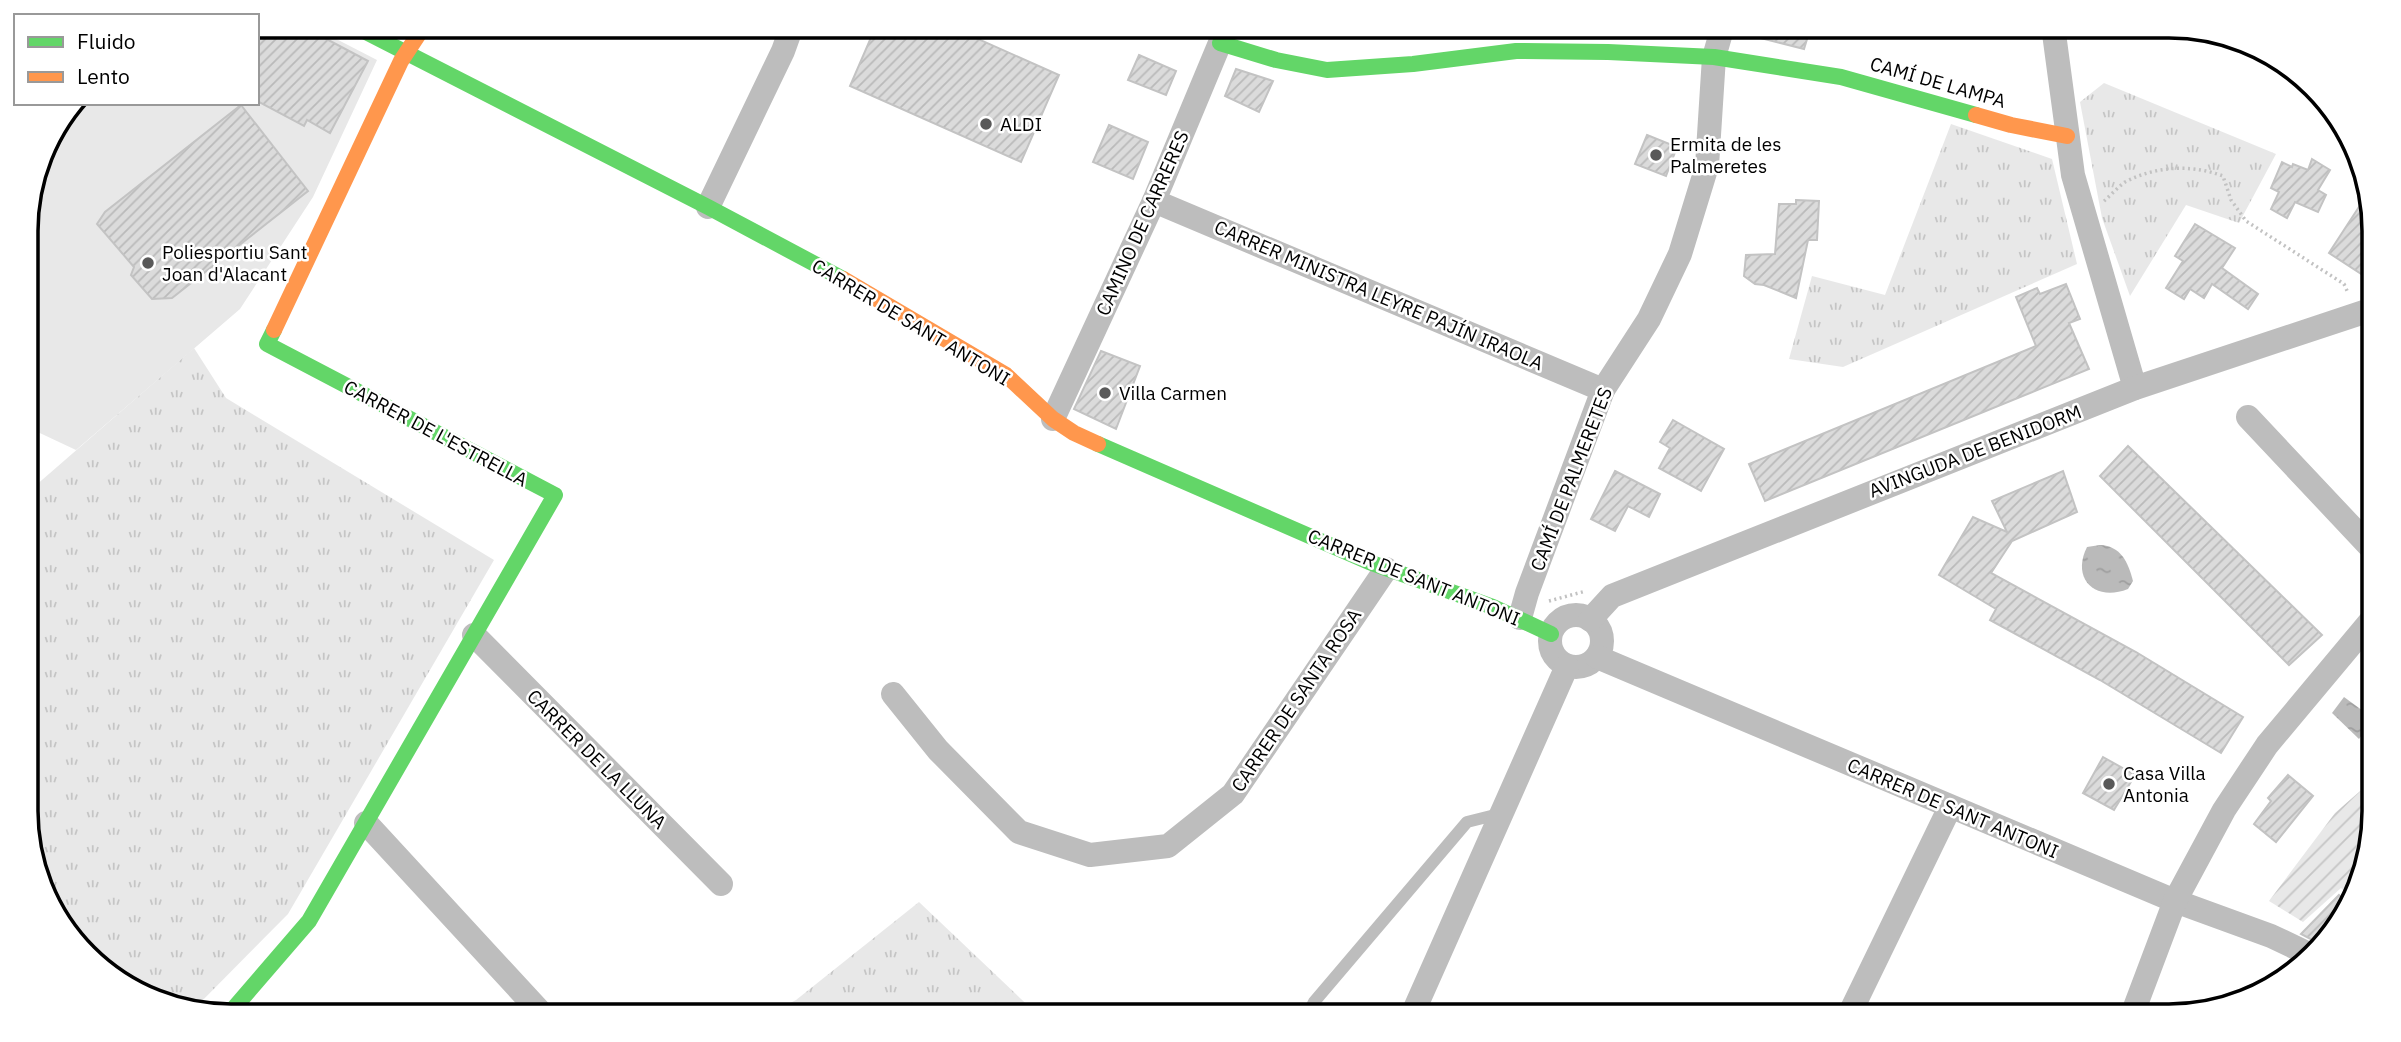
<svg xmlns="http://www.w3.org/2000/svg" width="2401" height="1042" font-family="'IBM Plex Sans',sans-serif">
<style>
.grass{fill:url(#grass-tufts)}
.garden{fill:url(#garden-furrows)}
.pitch{fill:#e8e8e8}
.water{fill:url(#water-ripples)}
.building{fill:url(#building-hatch);stroke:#c3c3c3;stroke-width:2}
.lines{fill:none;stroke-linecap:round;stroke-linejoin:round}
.path{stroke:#c2c2c2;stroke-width:3.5;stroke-dasharray:2 3.5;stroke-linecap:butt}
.lane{stroke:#bdbdbd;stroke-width:12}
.street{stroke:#bdbdbd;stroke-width:24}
.fast{stroke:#63d668;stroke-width:16}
.slow{stroke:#ff974d;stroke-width:16}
.poi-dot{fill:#595959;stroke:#fff;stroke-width:2.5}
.labels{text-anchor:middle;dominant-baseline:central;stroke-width:5;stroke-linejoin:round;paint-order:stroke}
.street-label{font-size:19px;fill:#000;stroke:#fff}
.poi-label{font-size:19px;fill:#000;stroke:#fff;text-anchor:start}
.rim{fill:none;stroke:#000;stroke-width:3.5}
</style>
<defs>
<pattern id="grass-tufts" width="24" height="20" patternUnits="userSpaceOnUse" patternTransform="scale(1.75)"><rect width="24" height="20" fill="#e8e8e8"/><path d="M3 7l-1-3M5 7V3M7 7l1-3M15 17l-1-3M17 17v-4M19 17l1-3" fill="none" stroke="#c5c5c5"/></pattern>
<pattern id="garden-furrows" width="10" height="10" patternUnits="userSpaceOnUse" patternTransform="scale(1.75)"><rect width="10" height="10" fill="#e8e8e8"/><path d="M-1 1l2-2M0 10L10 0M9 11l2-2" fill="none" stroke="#c5c5c5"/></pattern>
<pattern id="water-ripples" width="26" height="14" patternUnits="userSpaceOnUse" patternTransform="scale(1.75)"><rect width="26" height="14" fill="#bababa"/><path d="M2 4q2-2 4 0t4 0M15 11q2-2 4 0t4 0" fill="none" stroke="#9e9e9e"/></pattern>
<pattern id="building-hatch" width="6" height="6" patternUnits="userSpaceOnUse" patternTransform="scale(1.75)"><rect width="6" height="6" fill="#dbdbdb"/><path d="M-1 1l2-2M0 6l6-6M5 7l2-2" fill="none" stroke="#bababa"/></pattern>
</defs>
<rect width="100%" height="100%" fill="#fff"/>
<g class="grass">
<polygon points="2104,83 2276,154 2239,223 2186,205 2130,296 2102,218 2080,102"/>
<polygon points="1951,124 2052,159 2077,264 1843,367 1789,359 1812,276 1885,295"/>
<polygon points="194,348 226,398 494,560 288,914 195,1008 153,1000 69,936 28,838 27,493"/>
<polygon points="919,902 1039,1016 765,1016 796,1000"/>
</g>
<polygon class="garden" points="2375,778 2375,811 2359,889 2353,899 2341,888 2303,922 2269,901 2335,813"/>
<polygon class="pitch" points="257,26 311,26 377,60 313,197 240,309 76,450 27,427 27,218 48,140 76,103 257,103"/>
<g class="water">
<path d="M 2100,545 C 2121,546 2128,562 2133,581 L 2128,589 C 2095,602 2071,579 2087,547 Z"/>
<polygon points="2344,697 2374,719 2359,739 2332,713"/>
</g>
<g class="building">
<polygon points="257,26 302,26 368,61 330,133 307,120 304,126 257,101"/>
<polygon points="876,26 949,26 1059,75 1021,162 850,86"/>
<polygon points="1738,26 1811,26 1804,49 1737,32"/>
<polygon points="1139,55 1176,71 1166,95 1128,80"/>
<polygon points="1236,69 1273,81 1259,112 1225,96"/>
<polygon points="241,105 308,191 172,298 152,299 131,275 134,267 97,224 105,212"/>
<polygon points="1109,125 1148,142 1133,179 1093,162"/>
<polygon points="1647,135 1677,147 1666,176 1635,164"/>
<polygon points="2312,159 2330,170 2318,190 2326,195 2318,212 2295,202 2287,218 2271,209 2279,192 2271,188 2282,162 2292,167 2293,164 2308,170"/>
<polygon points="2368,193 2373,204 2373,266 2366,277 2329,253"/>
<polygon points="1796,200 1819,201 1817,240 1808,240 1796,298 1764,285 1755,284 1744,276 1746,255 1775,254 1779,204 1796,204"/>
<polygon points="2195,224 2235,248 2222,268 2258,294 2248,309 2212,284 2204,298 2190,289 2184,299 2166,288 2183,261 2175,256"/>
<polygon points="2066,284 2080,319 2069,323 2089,369 1765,501 1749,464 2036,346 2016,297 2037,288 2040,294"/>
<polygon points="1101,351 1140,366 1116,429 1074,409"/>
<polygon points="1673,420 1724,449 1701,491 1659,468 1670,448 1660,442"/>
<polygon points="2128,446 2322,635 2289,665 2100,476"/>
<polygon points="1615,471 1660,494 1649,517 1628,506 1615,531 1591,519"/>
<polygon points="2063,471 2077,512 2012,541 1991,573 2136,652 2243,717 2221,753 2100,680 1990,620 1996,609 1939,575 1973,517 2007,532 1992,501"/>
<polygon points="2103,757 2135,775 2114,810 2083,793"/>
<polygon points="2288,775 2313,796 2276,842 2254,824 2271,801 2268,798"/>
<polygon points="2339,895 2350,905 2332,936 2322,945 2301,934"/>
</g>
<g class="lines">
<g class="path">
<path d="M 2104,201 C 2111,195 2118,187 2125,182 C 2156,166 2191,164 2223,176 L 2231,200 L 2246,221 L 2344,284 L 2348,293"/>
<polyline points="1549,601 1586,591"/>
</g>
<polyline class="lane" points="1307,1016 1314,1002 1467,822 1499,814"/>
<g class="street">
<polyline points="2053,26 2073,175 2135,388"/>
<polyline points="1154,201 1603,390"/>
<polyline points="708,207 783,51 792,26"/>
<polyline points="2248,417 2374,551"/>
<polyline points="1053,419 1154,201 1227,26"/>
<circle cx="1576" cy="641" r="26"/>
<polyline points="1520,618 1527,593 1603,390 1649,319 1680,254 1707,166 1714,57 1723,26"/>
<polyline points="1590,620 1612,596 2135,388 2373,309"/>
<polyline points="474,635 721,884"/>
<polyline points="1597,657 2175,901 2271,936 2311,955"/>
<polyline points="893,694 938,750 1019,832 1090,855 1168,846 1233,794 1386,569"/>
<polyline points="366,823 544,1016"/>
<polyline points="1412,1015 1567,666"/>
<polyline points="1849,1015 1950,807"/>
<polyline points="2132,1015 2175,901 2224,810 2267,745 2374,617"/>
</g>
<g class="fast">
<polyline points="354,26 708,207 843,279"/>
<polyline points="1220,43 1276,60 1327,70 1413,64 1516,51 1608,52 1714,57 1841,77 1976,115"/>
<polyline points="1098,444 1369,562 1493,607 1551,634"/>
<polyline points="228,1015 309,921 555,495 267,344 274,330"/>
</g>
<g class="slow">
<polyline points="1976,115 2011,125 2067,136"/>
<polyline points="843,279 1006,375 1053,419 1074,433 1098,444"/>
<polyline points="274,330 401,61 424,26"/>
</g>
</g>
<g class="poi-dot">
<circle cx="986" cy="124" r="7"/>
<circle cx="1656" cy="155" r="7"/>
<circle cx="148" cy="263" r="7"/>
<circle cx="1105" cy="393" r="7"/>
<circle cx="2109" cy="784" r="7"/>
</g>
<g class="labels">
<g class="street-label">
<text transform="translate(1938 82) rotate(16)">CAMÍ DE LAMPA</text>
<text transform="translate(1142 223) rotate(-66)">CAMINO DE CARRERES</text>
<text transform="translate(1379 295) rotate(23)">CARRER MINISTRA LEYRE PAJÍN IRAOLA</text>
<text transform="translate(911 322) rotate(31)">CARRER DE SANT ANTONI</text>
<text transform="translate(436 433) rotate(28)">CARRER DE L'ESTRELLA</text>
<text transform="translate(1975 451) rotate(-21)">AVINGUDA DE BENIDORM</text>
<text transform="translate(1571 479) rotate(-69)">CAMÍ DE PALMERETES</text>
<text transform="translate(1414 577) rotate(22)">CARRER DE SANT ANTONI</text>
<text transform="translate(1296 700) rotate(-56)">CARRER DE SANTA ROSA</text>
<text transform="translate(597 759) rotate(45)">CARRER DE LA LLUNA</text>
<text transform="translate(1953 808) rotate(23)">CARRER DE SANT ANTONI</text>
</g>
<g class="poi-label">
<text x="1000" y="124">ALDI</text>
<text x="1670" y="144">Ermita de les<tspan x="1670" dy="22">Palmeretes</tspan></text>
<text x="162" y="252">Poliesportiu Sant<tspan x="162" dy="22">Joan d'Alacant</tspan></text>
<text x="1119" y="393">Villa Carmen</text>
<text x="2123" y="773">Casa Villa<tspan x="2123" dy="22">Antonia</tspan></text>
</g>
</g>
<path d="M0 0H2401V1042H0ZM231 38H2169A193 193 0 0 1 2362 231V811A193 193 0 0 1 2169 1004H231A193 193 0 0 1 38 811V231A193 193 0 0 1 231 38Z" fill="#fff" fill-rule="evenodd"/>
<path class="rim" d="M231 38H2169A193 193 0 0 1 2362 231V811A193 193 0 0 1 2169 1004H231A193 193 0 0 1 38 811V231A193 193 0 0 1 231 38Z"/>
<rect x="14" y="14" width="245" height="91" fill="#ffffff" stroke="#999999" stroke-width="2"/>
<rect x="28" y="37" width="35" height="10" fill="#63d668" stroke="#999999" stroke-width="2"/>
<text x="77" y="49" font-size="21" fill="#000000">Fluido</text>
<rect x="28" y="72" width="35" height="10" fill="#ff974d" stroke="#999999" stroke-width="2"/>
<text x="77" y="84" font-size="21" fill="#000000">Lento</text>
</svg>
